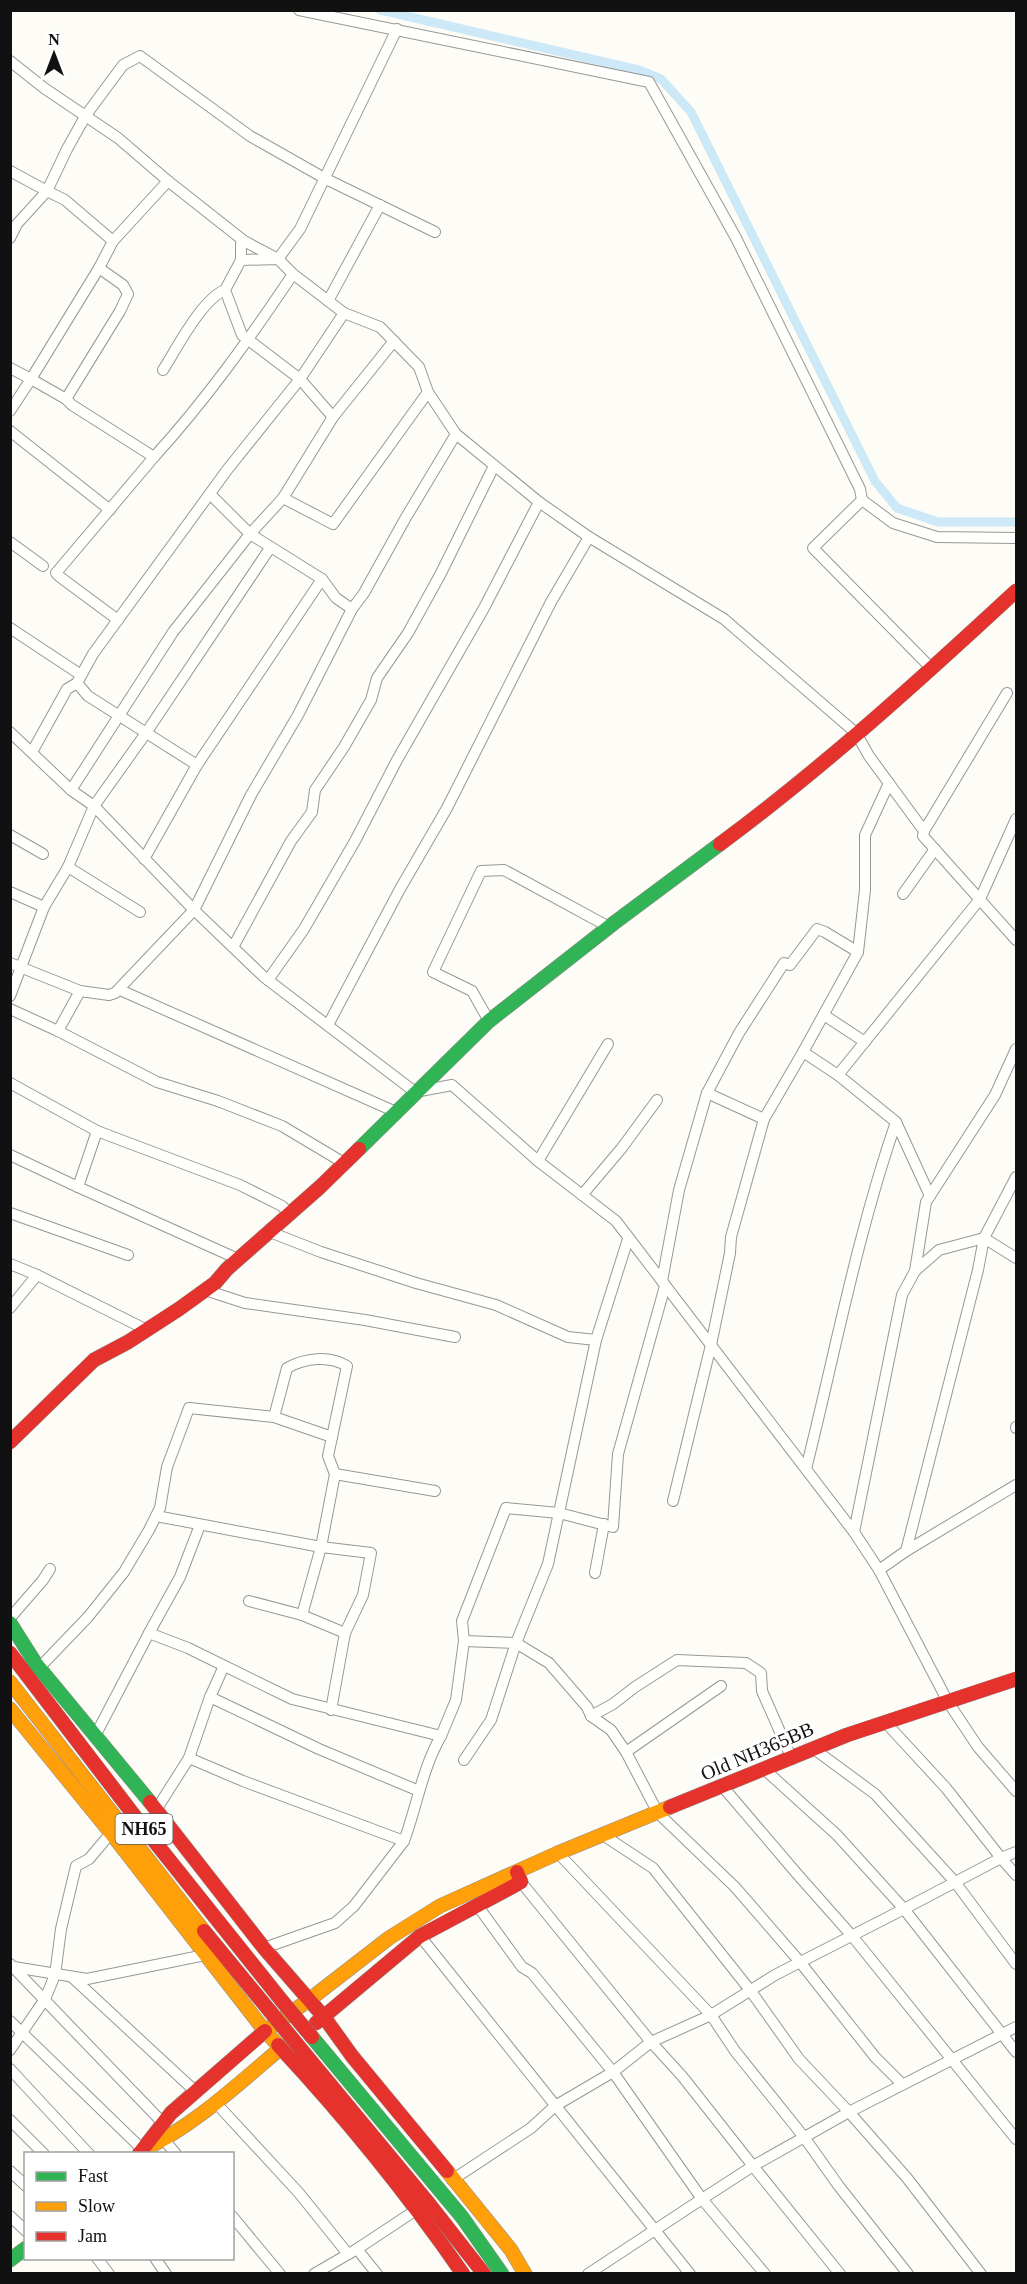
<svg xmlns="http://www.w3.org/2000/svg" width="1027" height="2284" font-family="Georgia,serif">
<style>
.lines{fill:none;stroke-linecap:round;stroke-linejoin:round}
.canal{stroke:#cde8f7;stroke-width:9}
.street-casing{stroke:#979795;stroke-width:12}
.fast-casing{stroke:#8e8d8b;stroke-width:15}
.slow-casing{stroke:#8e8d8b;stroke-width:15}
.jam-casing{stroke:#8e8d8b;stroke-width:15}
.street{stroke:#fffffe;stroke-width:10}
.fast{stroke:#30b455;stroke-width:14}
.slow{stroke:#ff9f0a;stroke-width:14}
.jam{stroke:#e5322d;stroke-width:14}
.jam-bridge-casing{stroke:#858482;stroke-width:15;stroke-linecap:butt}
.jam-bridge{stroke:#e5322d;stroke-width:14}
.labels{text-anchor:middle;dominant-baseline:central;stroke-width:6;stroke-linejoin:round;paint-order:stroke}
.shield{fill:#fff;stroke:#585858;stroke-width:1.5}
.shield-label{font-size:18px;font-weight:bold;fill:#111}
.street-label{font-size:20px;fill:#111;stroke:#fff}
</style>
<rect width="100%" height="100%" fill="#fdfcf7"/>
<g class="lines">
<polyline class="canal" points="380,10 639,70 661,79 691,112 875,481 897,508 938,522 1016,522"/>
<g class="street-casing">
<g id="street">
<polyline points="299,10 649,82 736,238 860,489 862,500 813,548 932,669"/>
<polyline points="10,61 44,88 118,138 168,181 244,241 241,244 241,260"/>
<polyline points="10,171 47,191 17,224 10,238"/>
<path d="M 168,181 L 113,241 L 99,268 L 31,379 L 66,399 L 72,405 L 154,457 C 206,400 250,338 293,274"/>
<polyline points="113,241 65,200 47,191 67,149 86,115 123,65 140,56 250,136 326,179 435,232"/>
<polyline points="244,241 278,259 300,229 397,29"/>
<polyline points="328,301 380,205"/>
<polyline points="344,313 300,379 333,417 283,498 333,524 428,392"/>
<polyline points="10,368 31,379 10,411"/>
<path d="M 163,370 C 177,348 202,299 225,290"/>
<polyline points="66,399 120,311 128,294 123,285 99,268"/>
<polyline points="333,417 394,341"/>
<polyline points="10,431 110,510"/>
<polyline points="210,494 250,534 322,579 336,598 352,609"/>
<polyline points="862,500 893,523 937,537 1016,538"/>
<polyline points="589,537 724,619 856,733 869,756 924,831 923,836 1016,940"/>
<polyline points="10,542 43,566"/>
<polyline points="118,620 60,577 56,573 154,457"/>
<polyline points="10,628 81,675"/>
<polyline points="77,683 88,696 197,765"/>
<polyline points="10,732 71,790 94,806 194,910 264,977 415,1092 452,1085 538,1161 616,1221 854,1532 879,1570 948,1702 978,1747 1016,1791"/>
<polyline points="32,752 67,689 77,683 93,654 227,470 300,379 242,335 225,290 241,260 278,259 293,274 344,313 380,327 419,367 428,392 456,434 539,502 589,537 551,602 447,808 400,889 328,1025"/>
<polyline points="71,790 173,632 250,534 283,498"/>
<polyline points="924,831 1007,693"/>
<polyline points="10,835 43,854"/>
<polyline points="144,859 197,765 322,579"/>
<polyline points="68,867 140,912"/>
<polyline points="10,892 44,907 10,996"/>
<polyline points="903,894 935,849"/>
<polyline points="44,907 68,867 94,806 146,733 270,548"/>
<polyline points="233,947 291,841 312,812 315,790 344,747 371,700 377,678 408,633 440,575 494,466"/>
<polyline points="858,952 865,890 865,835 889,783"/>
<polyline points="10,963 80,991"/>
<polyline points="268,980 304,929 355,841 397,760 484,608 539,502"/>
<polyline points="120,990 396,1112"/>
<polyline points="10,1009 58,1031 157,1082 218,1101 282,1126 344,1163"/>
<polyline points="824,1015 865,1042"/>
<polyline points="489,1021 472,991 433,972 481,871 504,870 609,927"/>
<polyline points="58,1031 80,991 109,995 115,993 194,910 251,795 298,715 352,609 364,593 405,519 456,434"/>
<polyline points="838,1075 980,899 1016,819"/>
<polyline points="10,1083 97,1131 78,1187 238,1259"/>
<polyline points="707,1093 739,1033 784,963 790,965 817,929 825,932 858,952 803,1052"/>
<polyline points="97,1131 240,1185 282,1206 290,1214"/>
<polyline points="10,1155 78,1187"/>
<polyline points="538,1161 608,1044"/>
<polyline points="1016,1177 984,1238 1016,1258"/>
<polyline points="582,1195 621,1149 657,1100"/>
<polyline points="10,1213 128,1255"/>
<polyline points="270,1232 321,1252 416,1283 496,1305 568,1337 596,1340"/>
<polyline points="10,1264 37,1275"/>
<polyline points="662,1281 679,1190 707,1093 764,1119"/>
<polyline points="205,1290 245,1303 365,1320 455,1337"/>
<polyline points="10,1308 37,1275 147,1330"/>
<polyline points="274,1417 332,1437"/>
<polyline points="1016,1428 1016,1427"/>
<path d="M 806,1469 C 835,1353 857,1235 896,1122 L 930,1196"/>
<polyline points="673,1501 711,1345 730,1253 731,1237 764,1119 803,1052 838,1075 896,1122"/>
<polyline points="156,1516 321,1547 371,1553 363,1595 345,1633 331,1710"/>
<polyline points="854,1532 902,1295 915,1271 926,1202 995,1095 1016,1049"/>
<polyline points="906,1551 1016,1485"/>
<polyline points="879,1570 906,1551 978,1270 984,1238 939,1250 915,1271"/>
<polyline points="595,1573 604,1524"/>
<polyline points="249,1601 302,1615 345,1633"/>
<polyline points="302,1615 321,1547 335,1474"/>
<polyline points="10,1618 43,1580 50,1569"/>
<polyline points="149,1633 180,1577 200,1525"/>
<polyline points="464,1641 516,1643 549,1663 587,1707 591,1716 611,1730 626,1752 658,1813 735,1887 800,1962 875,2057 902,2084"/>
<path d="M 39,1668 L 88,1617 L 124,1572 L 149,1530 L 160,1508 L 167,1467 L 189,1408 L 274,1417 L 287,1368 C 305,1358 329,1355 347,1366 L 328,1456 L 335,1474 L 435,1491"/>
<polyline points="210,1697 319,1749 419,1791"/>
<polyline points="591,1716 613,1704 635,1687 677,1660 746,1663 761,1673 762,1691 792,1759"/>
<polyline points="886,1723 946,1788 1001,1858 904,1909 1016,2052"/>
<path d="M 95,1736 L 149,1633 L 188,1648 L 292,1699 L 441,1736 C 422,1769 417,1806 404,1841"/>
<polyline points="441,1736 456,1700 464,1641 462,1621 506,1508 559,1513 613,1527 618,1454 665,1286"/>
<polyline points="814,1749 875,1794 955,1882 1016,1964"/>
<polyline points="626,1752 721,1686"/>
<polyline points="189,1758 210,1697 224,1666"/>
<polyline points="464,1760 491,1720 516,1643 548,1564 596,1340 628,1239"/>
<polyline points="723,1787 798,1875 853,1937 1016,2139"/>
<polyline points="156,1810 189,1758 243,1781 404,1841 354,1906 335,1923 264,1948"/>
<polyline points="603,1835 653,1868 750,1990 799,2059 849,2112 1016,2027"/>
<polyline points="1016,1852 1001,1858 1016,1875"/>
<polyline points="558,1853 711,2015 735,2051 804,2137 838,2185 908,2274"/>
<polyline points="521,1882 651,2042 682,2076 753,2166 849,2112 907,2178 981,2274"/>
<polyline points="477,1905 522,1967 532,1973 613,2072 702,2199 753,2166 840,2274"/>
<polyline points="420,1936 690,2274"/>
<polyline points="10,1964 162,2122"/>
<polyline points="14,1967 87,1979 205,1955"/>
<polyline points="72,1977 196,2092"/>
<polyline points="10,2021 143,2150"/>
<polyline points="10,2050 45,1999 55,1975 61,1929 76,1866 89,1859 111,1833"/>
<polyline points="10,2069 89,2154"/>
<polyline points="215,2102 299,2193 348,2254"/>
<polyline points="10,2120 44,2154"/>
<polyline points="165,2141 176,2154"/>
<polyline points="10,2171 26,2186"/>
<polyline points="452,2180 531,2128 555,2106 613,2072 651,2042 711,2015 775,1975 904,1909 837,1835 764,1769"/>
<polyline points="10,2216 26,2231"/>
<polyline points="232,2216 280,2274"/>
<polyline points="357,2249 377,2274"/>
<polyline points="97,2258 109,2274"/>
<polyline points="155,2258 166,2274"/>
<polyline points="314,2274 357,2249 416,2210"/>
<polyline points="588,2274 702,2199 765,2274"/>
</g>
</g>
<g class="fast-casing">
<g id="fast">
<polyline points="359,1149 489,1021 614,923 720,844"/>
<polyline points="10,1623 36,1664 150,1802"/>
<polyline points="312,2037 462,2217 502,2274"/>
<polyline points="10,2260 26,2248"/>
</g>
</g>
<g class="slow-casing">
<g id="slow">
<polyline points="10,1682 204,1931"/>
<polyline points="10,1709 111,1833 265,2031 278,2045"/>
<polyline points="309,2000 389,1938 440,1906 558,1853 670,1807"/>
<polyline points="265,2031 309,2000"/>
<path d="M 143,2150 C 195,2125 237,2085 281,2048"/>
<polyline points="447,2171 511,2250 525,2274"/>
</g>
</g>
<g class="jam-casing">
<g id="jam">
<path d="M 720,844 C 824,767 921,679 1016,591"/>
<polyline points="10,1442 94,1360 128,1342 179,1309 215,1283 227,1269 320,1187 359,1149"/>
<polyline points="10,1653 143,1827 282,2001"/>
<polyline points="150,1802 264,1948 324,2017 352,2056 447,2171"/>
<polyline points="670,1807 847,1735 1016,1679"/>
<polyline points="204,1931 269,2010"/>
<polyline points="316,2023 420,1936 521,1882 517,1872"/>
<path d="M 278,2045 C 345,2117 407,2193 463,2274"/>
<polyline points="300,2048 430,2205 484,2274"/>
<polyline points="139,2154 171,2113 265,2031"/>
</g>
</g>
<use href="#street" class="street"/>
<use href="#fast" class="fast"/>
<use href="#slow" class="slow"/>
<use href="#jam" class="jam"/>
<g class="jam-bridge-casing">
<g id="jam-bridge">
<polyline points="282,2001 312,2037"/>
<polyline points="269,2010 300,2048"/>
</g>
</g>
<use href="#jam-bridge" class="jam-bridge"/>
</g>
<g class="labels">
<rect class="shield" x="115.5" y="1814" width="57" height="30" rx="4.5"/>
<g class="shield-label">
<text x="144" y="1829">NH65</text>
</g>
<g class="street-label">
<text transform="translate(757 1751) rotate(-23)">Old NH365BB</text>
</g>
</g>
<rect width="1027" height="2284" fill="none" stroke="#111111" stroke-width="24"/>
<rect x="24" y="2152" width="210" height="108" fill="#ffffff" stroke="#a0a0a0" stroke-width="1.5"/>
<rect x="36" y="2172" width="30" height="9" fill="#30b455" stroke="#a0a0a0" stroke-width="1.5"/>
<text x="78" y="2182" font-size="18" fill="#111111">Fast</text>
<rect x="36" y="2202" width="30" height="9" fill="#ff9f0a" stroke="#a0a0a0" stroke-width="1.5"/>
<text x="78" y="2212" font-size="18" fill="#111111">Slow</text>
<rect x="36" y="2232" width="30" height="9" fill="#e5322d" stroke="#a0a0a0" stroke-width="1.5"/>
<text x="78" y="2242" font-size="18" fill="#111111">Jam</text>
<g transform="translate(54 54)" stroke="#ffffff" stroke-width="4.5" paint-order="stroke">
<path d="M0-4.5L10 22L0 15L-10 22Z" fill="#111111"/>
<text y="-9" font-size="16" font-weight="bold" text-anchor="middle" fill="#111111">N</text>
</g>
</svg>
